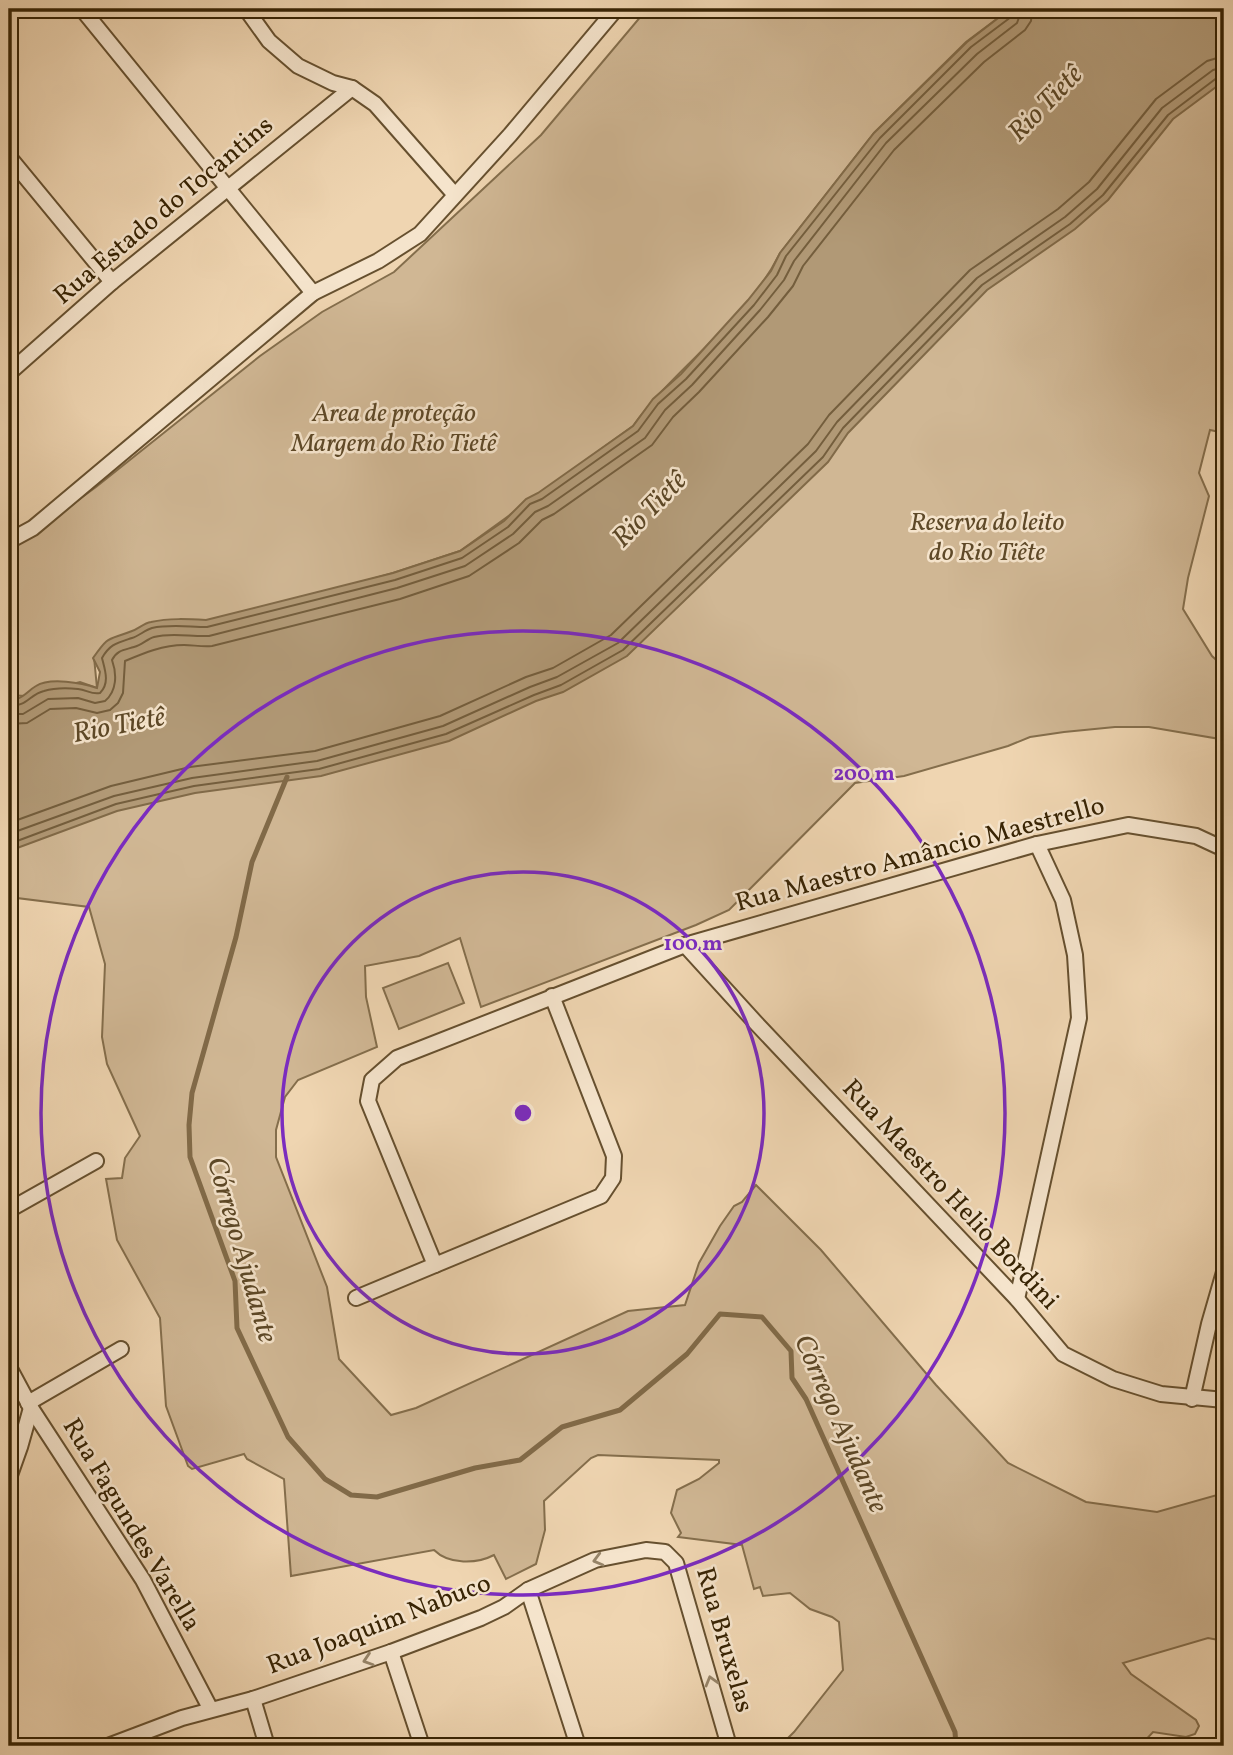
<svg xmlns="http://www.w3.org/2000/svg" width="1233" height="1755" font-family="Vollkorn,serif">
<style>
.green{fill:#d0b794;stroke:#846e4c;stroke-width:2}
.water{fill:#b19976;stroke:#816a48;stroke-width:2}
.lines{fill:none;stroke-linecap:round;stroke-linejoin:round}
.shore{stroke:#745e3d;stroke-width:2}
.stream{stroke:#816a48;stroke-width:5}
.minor-casing{stroke:#66502f;stroke-width:18}
.minor{stroke:#f5e4cc;stroke-width:14}
.oneway{stroke:#968468}
.ring{fill:none;stroke:#7b2cbf;stroke-width:3.5}
.labels{text-anchor:middle;dominant-baseline:central;stroke-width:5;stroke-linejoin:round;paint-order:stroke}
.street-label{font-size:26px;fill:#382404;stroke:#f5e4cc}
.park-label{font-size:26px;font-style:italic;fill:#5e4928;stroke:#f5e4cc}
.water-label{font-size:28px;font-style:italic;fill:#5c4726;stroke:#f5e4cc}
.centre{fill:#7b2cbf;stroke:#f5e4cc;stroke-width:3.5}
.ring-label{font-size:21px;text-anchor:middle;font-weight:bold;fill:#7b2cbf;stroke:#f5e4cc;stroke-width:5;stroke-linejoin:round;paint-order:stroke}
</style>
<rect width="100%" height="100%" fill="#efd5b1"/>
<filter id="stains"><feTurbulence type="fractalNoise" baseFrequency=".00286" numOctaves="4"/><feColorMatrix values="0 0 0 0 .2 0 0 0 0 .09 0 0 0 0 .02 0 0 0 .5 -.17"/></filter>
<radialGradient id="worn" r=".72"><stop offset=".6" stop-color="#630" stop-opacity="0"/><stop offset="1" stop-color="#630" stop-opacity=".3"/></radialGradient>
<g class="green">
<path d="M 647,9 L 1010,9 L 966,42 L 874,133 L 780,253 C 747,321 677,365 633,426 L 460,551 L 393,573 L 94,657 L 97,688 L 80,682 L 25,696 L 9,695 L 9,535 L 51,520 L 96,487 L 260,356 L 322,312 L 394,272 L 541,135 Z"/>
<path d="M 1224,44 L 1224,433 L 1210,430 L 1199,473 L 1209,496 L 1188,578 L 1183,609 L 1212,656 L 1224,667 L 1224,726 L 1220,739 L 1149,727 L 1115,727 L 1064,732 L 1030,737 L 1008,746 L 904,776 L 855,783 L 729,910 L 696,925 L 481,1007 L 460,938 L 419,956 L 365,966 L 366,997 L 377,1047 L 298,1080 L 285,1097 L 276,1130 L 276,1157 L 327,1287 L 339,1359 L 391,1415 L 416,1408 L 628,1311 L 685,1305 L 699,1263 L 720,1226 L 734,1206 L 742,1202 L 756,1185 L 821,1250 L 936,1385 L 1008,1463 L 1086,1502 L 1157,1512 L 1224,1493 L 1224,1641 L 1208,1638 L 1123,1663 L 1131,1674 L 1196,1720 L 1199,1726 L 1195,1734 L 1186,1737 L 1153,1732 L 1140,1746 L 780,1746 L 794,1732 L 843,1670 L 839,1622 L 832,1617 L 810,1609 L 790,1593 L 763,1596 L 760,1587 L 754,1589 L 742,1545 L 678,1537 L 681,1533 L 671,1513 L 677,1490 L 699,1479 L 719,1463 L 719,1460 L 598,1455 L 591,1458 L 544,1501 L 545,1530 L 536,1564 L 506,1579 L 494,1555 C 477,1564 449,1565 434,1550 L 291,1576 L 284,1479 L 247,1459 L 244,1454 L 192,1469 L 188,1466 L 166,1406 L 160,1318 L 117,1240 L 106,1179 L 122,1178 L 125,1158 L 140,1136 L 107,1064 L 102,1037 L 105,964 L 89,907 L 9,897 L 9,806 L 113,788 Z"/>
<polygon points="448,963 464,1003 399,1029 383,988"/>
</g>
<path class="water" d="M 1010,9 L 1224,9 L 1224,81 L 1173,119 L 1108,200 L 1075,229 L 987,290 L 848,433 L 828,462 L 627,656 L 563,692 L 536,701 L 449,741 L 321,776 L 195,793 L 117,811 L 9,851 L 9,698 L 17,699 C 25,696 29,690 36,686 C 50,677 82,683 97,688 L 100,672 L 93,658 C 110,634 107,641 132,631 C 138,629 144,623 151,622 C 169,618 188,619 206,620 L 393,573 L 460,551 L 504,521 L 526,499 L 538,493 L 633,426 L 653,399 L 681,374 L 748,300 L 771,271 L 780,253 L 874,133 L 967,42 Z"/>
<g class="lines">
<g class="shore">
<path d="M 9,705 C 26,708 30,694 44,691 C 54,688 68,688 78,689 C 87,690 92,695 100,693 C 110,683 105,670 102,658 C 110,644 117,643 132,638 C 139,636 145,630 152,628 C 170,624 189,627 207,627 L 395,580 L 462,558 L 508,527 L 530,504 L 542,499 L 638,431 L 658,404 L 686,379 L 754,305 L 777,275 L 786,256 L 880,138 L 971,47 L 1011,17 L 1013,9"/>
<path d="M 9,714 L 23,714 L 48,699 L 78,698 L 95,703 L 105,701 C 117,691 117,674 112,660 C 117,650 124,650 134,647 C 142,645 147,639 154,637 C 172,632 191,637 209,636 L 397,588 L 465,566 L 513,534 L 535,512 L 548,506 L 645,438 L 665,410 L 692,385 L 760,310 L 784,280 L 794,261 L 886,143 L 977,54 L 1017,23 L 1022,9"/>
<path d="M 9,724 L 27,723 L 50,709 L 76,708 L 97,713 L 110,710 L 118,703 L 123,693 L 125,661 C 144,653 163,645 184,645 C 193,645 202,647 212,646 L 400,599 L 469,576 L 519,543 L 542,520 L 554,514 L 652,445 L 673,417 L 699,392 L 768,317 L 793,286 L 803,266 L 894,150 L 984,62 L 1025,30 L 1031,21 L 1032,9"/>
<polyline points="9,823 111,786 190,767 315,751 440,716 526,677 553,668 611,635 808,444 829,415 970,270 1058,209 1089,182 1156,99 1207,61 1224,56"/>
<polyline points="9,834 114,796 192,778 317,761 443,726 530,687 557,677 618,643 816,451 837,422 977,278 1065,217 1097,189 1162,108 1213,70 1224,67"/>
<polyline points="9,844 116,804 194,786 319,769 446,734 534,695 561,685 623,650 823,457 843,428 982,285 1070,224 1103,195 1168,115 1218,77 1224,76"/>
</g>
<polyline class="stream" points="287,777 252,862 236,937 192,1093 189,1125 190,1157 235,1281 237,1328 288,1437 325,1479 351,1495 377,1497 475,1468 520,1460 562,1427 620,1410 687,1354 720,1314 762,1317 791,1351 792,1378 806,1399 955,1732 956,1746"/>
<g class="minor-casing">
<g id="minor">
<polyline points="82,9 313,293"/>
<polyline points="246,9 269,41 298,66 333,83 352,88 375,104 455,195"/>
<polyline points="9,157 112,282"/>
<polyline points="9,373 112,282 352,88"/>
<polyline points="9,541 33,528 313,293 378,261 420,234 510,135 616,9"/>
<polyline points="685,945 756,1023 1017,1299 1063,1354 1113,1379 1161,1394 1224,1400"/>
<polyline points="552,996 614,1156 613,1178 601,1196 435,1265 368,1101 372,1080 397,1058 685,945 1037,844 1128,825 1196,836 1224,849"/>
<polyline points="9,1210 96,1161"/>
<polyline points="356,1298 435,1265"/>
<polyline points="1017,1299 1079,1018 1075,955 1063,900 1037,844"/>
<polyline points="9,1367 31,1408 143,1580 210,1708"/>
<polyline points="1192,1399 1209,1324 1224,1272"/>
<polyline points="28,1403 121,1349"/>
<polyline points="9,1478 20,1447 31,1408"/>
<polyline points="528,1590 578,1746"/>
<polyline points="391,1652 422,1746"/>
<polyline points="253,1699 267,1746"/>
<polyline points="108,1746 182,1718 253,1699 391,1652 481,1618 504,1607 528,1590 595,1560 646,1550 665,1552 676,1563 729,1746"/>
</g>
</g>
<use href="#minor" class="minor"/>
</g>
<defs><path id="oneway-chevron" d="M-2-3.5L2.5 0L-2 3.5" fill="none" stroke-width="1.6" stroke-linecap="round" stroke-linejoin="round" transform="scale(1.75)"/></defs>
<g class="oneway">
<use href="#oneway-chevron" transform="translate(598 1560) rotate(165)"/>
<use href="#oneway-chevron" transform="translate(368 1660) rotate(162)"/>
<use href="#oneway-chevron" transform="translate(711 1681) rotate(-106)"/>
</g>
<g class="ring">
<circle cx="523" cy="1113" r="241"/>
<circle cx="523" cy="1113" r="482"/>
</g>
<g class="labels">
<g class="street-label">
<text transform="translate(164 211) rotate(-40)">Rua Estado do Tocantins</text>
<text transform="translate(920 855) rotate(-15)">Rua Maestro Amâncio Maestrello</text>
<text transform="translate(950 1195) rotate(47)">Rua Maestro Helio Bordini</text>
<text transform="translate(131 1525) rotate(59)">Rua Fagundes Varella</text>
<text transform="translate(379 1625) rotate(-21)">Rua Joaquim Nabuco</text>
<text transform="translate(724 1640) rotate(74)">Rua Bruxelas</text>
</g>
<g class="park-label">
<text x="394" y="414">Area de proteção<tspan x="394" dy="30">Margem do Rio Tietê</tspan></text>
<text x="987" y="523">Reserva do leito<tspan x="987" dy="30">do Rio Tiête</tspan></text>
</g>
<g class="water-label">
<text transform="translate(1046 104) rotate(-46)">Rio Tietê</text>
<text transform="translate(650 510) rotate(-46)">Rio Tietê</text>
<text transform="translate(119 726) rotate(-11)">Rio Tietê</text>
<text transform="translate(241 1250) rotate(74)">Córrego Ajudante</text>
<text transform="translate(840 1424) rotate(66)">Córrego Ajudante</text>
</g>
</g>
<circle cx="523" cy="1113" r="10" class="centre"/>
<g class="ring-label">
<text x="864" y="780">200 m</text>
<text x="693" y="950">100 m</text>
</g>
<rect width="1233" height="1755" fill="none" stroke="#efd5b1" stroke-width="35"/>
<rect x="10" y="10" width="1212" height="1734" fill="none" stroke="#382404" stroke-width="3.5"/>
<rect x="18" y="18" width="1198" height="1720" fill="none" stroke="#382404" stroke-width="2"/>
<rect width="100%" height="100%" filter="url(#stains)"/>
<rect width="100%" height="100%" fill="url(#worn)"/>
</svg>
